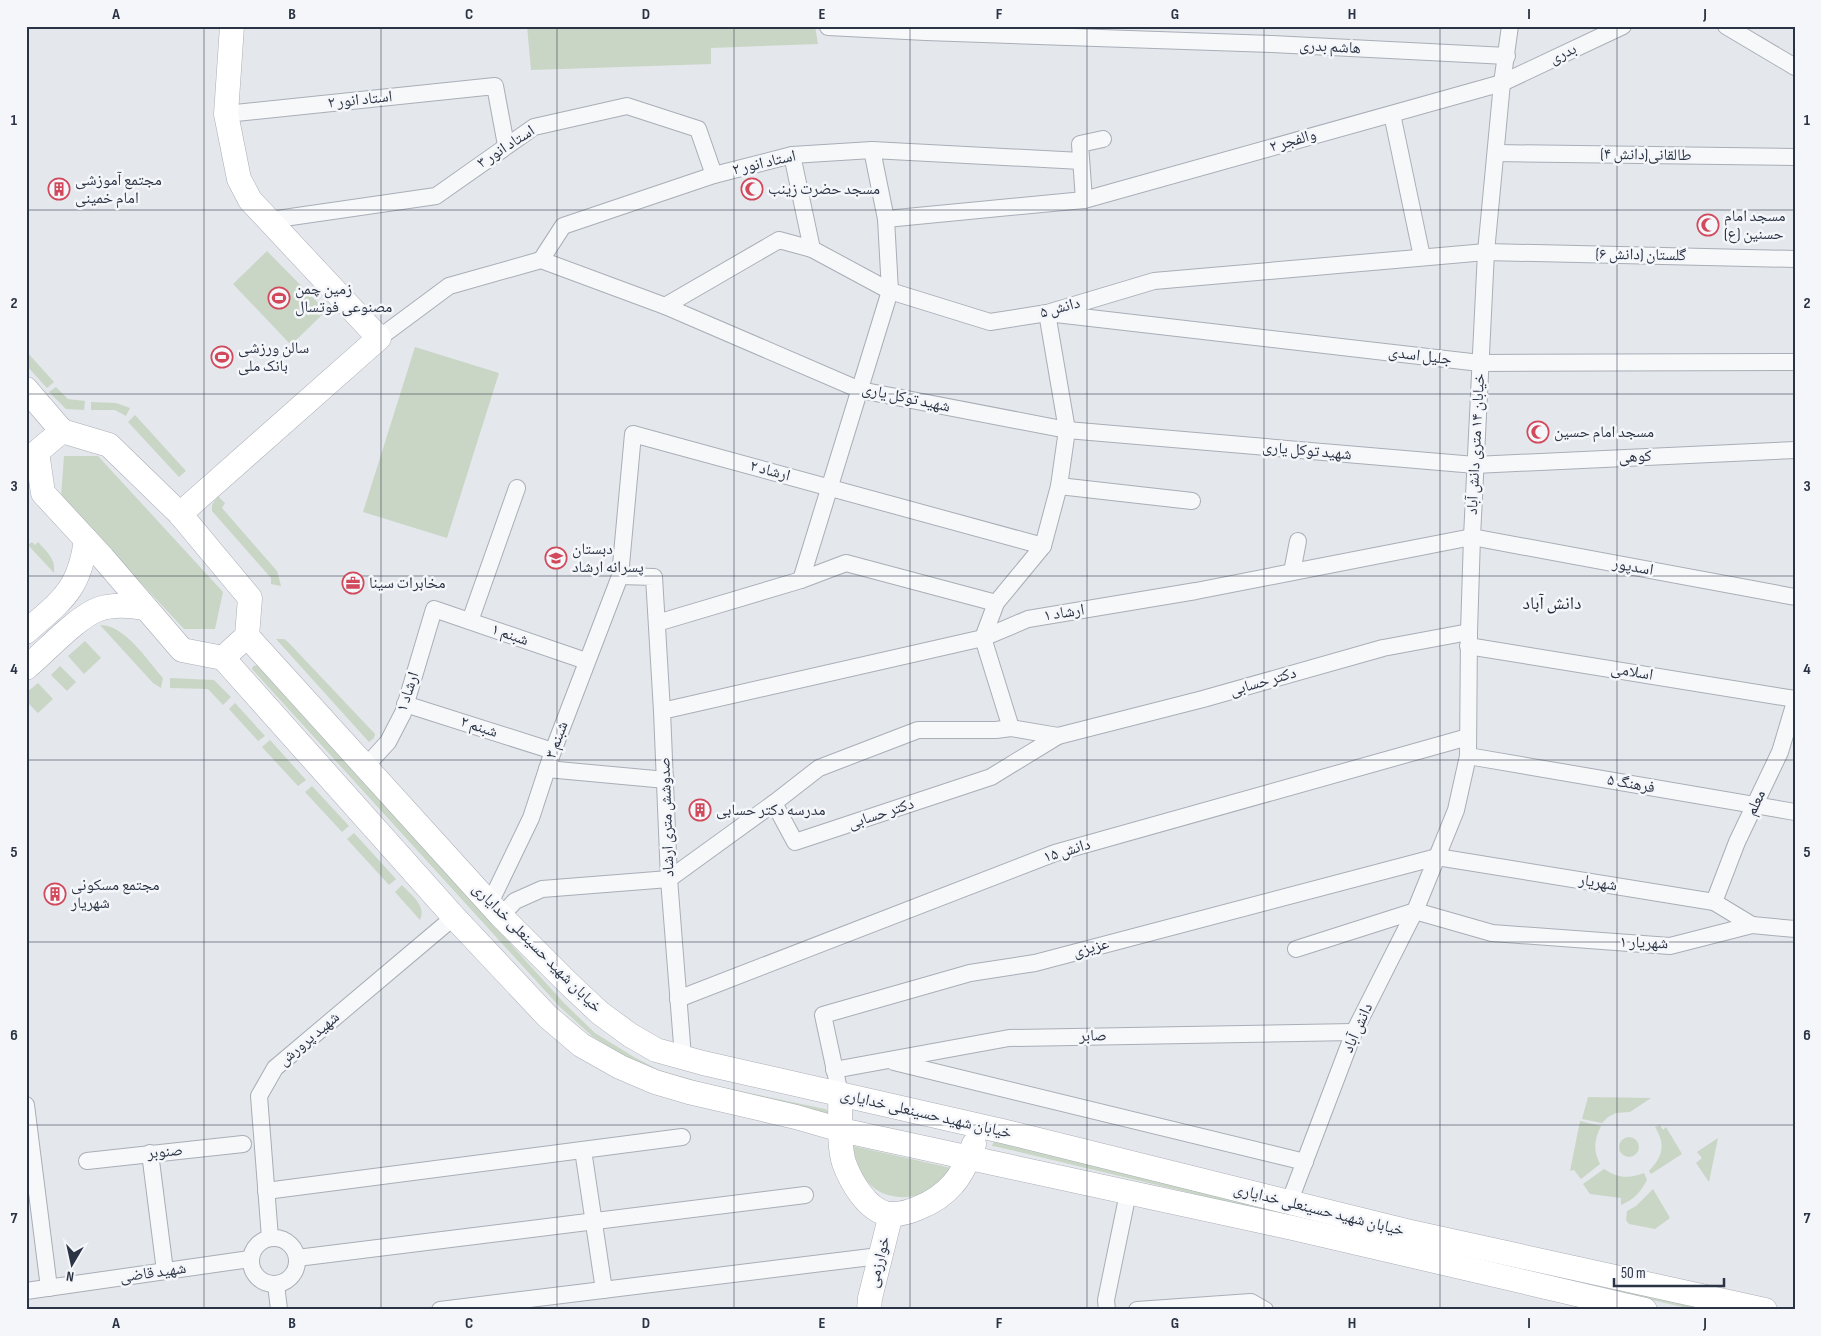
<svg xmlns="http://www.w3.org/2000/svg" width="1821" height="1336" font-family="'Sofia Sans Condensed','Noto Naskh Arabic',sans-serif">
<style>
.green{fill:#c9d6c5}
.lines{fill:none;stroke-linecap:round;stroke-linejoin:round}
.street-casing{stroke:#a9aeb7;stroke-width:18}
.secondary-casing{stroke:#a9aeb7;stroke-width:25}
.street{stroke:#f7f8fa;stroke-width:16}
.secondary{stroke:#fff;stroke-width:24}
.grid{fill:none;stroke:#2b3445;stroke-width:1;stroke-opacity:0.55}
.labels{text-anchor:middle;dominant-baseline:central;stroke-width:5;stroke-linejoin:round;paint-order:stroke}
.street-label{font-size:16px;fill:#2b3445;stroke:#f4f6f9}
.poi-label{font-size:16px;fill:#2b3445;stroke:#f4f6f9;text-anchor:start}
.neighbourhood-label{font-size:18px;fill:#1d2536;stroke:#f4f6f9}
.neatline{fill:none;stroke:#2b3445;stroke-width:2}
.grid-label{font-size:16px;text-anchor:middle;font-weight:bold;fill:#2b3445}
</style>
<rect width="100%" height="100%" fill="#e4e7ec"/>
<g class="green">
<polygon points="527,26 815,26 818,44 711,48 711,64 531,70"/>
<polygon points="267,251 326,311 291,345 233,284"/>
<polygon points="415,347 499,373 447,538 363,512"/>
<polygon points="26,351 54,382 47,388 26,365"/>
<polygon points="56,387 68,399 85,401 84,410 66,409 49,392"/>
<polygon points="91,402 116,403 130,408 126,416 115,410 91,410"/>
<polygon points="135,415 186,471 179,477 128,422"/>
<polygon points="64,456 98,456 223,592 215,629 184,629 61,497"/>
<polygon points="218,496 225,503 222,508 277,571 281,586 271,584 271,578 212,511 212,505"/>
<path d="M 32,542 L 35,545 L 38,542 C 47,552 56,559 54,573 L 28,545 Z"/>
<path d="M 100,625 C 125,625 147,660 163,678 L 161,688 L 153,683 Z"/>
<polygon points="276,639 284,639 288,642 375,734 374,738 369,742"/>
<polygon points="85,641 101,658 84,674 68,656"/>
<polygon points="258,665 564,1003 595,1033 634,1057 659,1070 707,1084 825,1109 828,1111 828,1114 706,1089 631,1061 592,1036 560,1007 252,669 253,666"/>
<polygon points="60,666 76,682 67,691 51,675"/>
<polygon points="170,678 214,680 231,697 223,705 208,689 170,688"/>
<polygon points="38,683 53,699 38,713 26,701 26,693"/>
<polygon points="235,703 265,736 258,741 229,709"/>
<polygon points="270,740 306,780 298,786 262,747"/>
<polygon points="312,786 349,826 342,832 305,792"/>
<polygon points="354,833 396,879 389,885 347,839"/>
<path d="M 402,885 C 411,895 427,906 420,920 L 395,892 Z"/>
<polygon points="1588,1097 1651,1098 1630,1112 1616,1113 1608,1117 1602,1123 1582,1119"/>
<path d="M 1580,1121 L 1601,1126 C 1594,1140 1593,1150 1600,1164 L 1581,1179 L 1574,1170 L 1570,1171 Z"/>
<path d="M 1660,1125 L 1663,1130 L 1666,1127 L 1682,1154 L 1651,1174 L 1649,1171 C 1663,1156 1666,1145 1655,1127 Z"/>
<circle cx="1629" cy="1147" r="10"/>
<polygon points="1718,1138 1709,1182 1696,1163 1702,1158 1697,1152"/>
<polygon points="994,1141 1002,1141 1723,1310 1696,1310 1362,1234 998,1147 992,1146"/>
<path d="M 853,1146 L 951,1168 C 945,1175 940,1183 933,1188 C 910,1203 878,1200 863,1176 C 857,1167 855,1156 853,1146 Z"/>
<path d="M 1604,1169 C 1618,1178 1628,1179 1644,1173 L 1647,1180 C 1640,1193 1634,1199 1621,1205 L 1621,1198 L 1590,1194 L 1583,1184 Z"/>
<polygon points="1653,1189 1670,1218 1655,1229 1629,1224 1626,1220 1627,1211 1636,1206"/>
</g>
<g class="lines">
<g class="street-casing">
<g id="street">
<polyline points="1726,26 1795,67"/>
<polyline points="828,27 926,32 1272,44 1507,56"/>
<polyline points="226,114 495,86 506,145"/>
<polyline points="1392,114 1422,257"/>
<polyline points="1496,153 1795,157"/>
<polyline points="792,155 812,249"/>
<polyline points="1084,200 1080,144 1103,139"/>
<polyline points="886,219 1084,200 1502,83 1623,26"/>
<polyline points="270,220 436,196 534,127 627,106 698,129 714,175"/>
<polyline points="541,260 563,226 714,175 792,155 872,150 1081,161"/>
<polyline points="665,306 779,240 812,249 890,291 990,322 1047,313 1154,281 1486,252 1795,259"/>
<polyline points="379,338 449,286 541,260 665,306 860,390 1067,430 1475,465 1795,450"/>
<polyline points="1059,486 1192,501"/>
<polyline points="1292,572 1298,541"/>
<polyline points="620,576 654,577 662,711 669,879 683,1057"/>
<polyline points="801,580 890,291 886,219 872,150"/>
<polyline points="470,621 517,488"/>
<polyline points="657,623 801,580 846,563 996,603"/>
<polyline points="1468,646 1795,699"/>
<polyline points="405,704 553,751"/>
<polyline points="662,711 983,638 1028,619 1196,591 1472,537 1795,597"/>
<polyline points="1011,728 983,638 996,603 1043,546 1059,486 1067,430 1047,313 1480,363 1795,362"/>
<polyline points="1468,756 1795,812"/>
<polyline points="366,766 388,742 403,713 434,609 586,661"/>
<polyline points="547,769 666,780"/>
<polyline points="774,803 795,842 991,777 1058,736"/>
<polyline points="1714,902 1737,842 1780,752 1795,702"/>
<polyline points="490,903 531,818 553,751 620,576 633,434 1043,546"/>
<polyline points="501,916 515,901 542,889 669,879 774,803 819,768 918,730 996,730 1011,728 1058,736 1203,699 1383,648 1469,632"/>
<polyline points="1296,949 1415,911 1492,933 1670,946 1752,925 1795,929"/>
<polyline points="678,999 1055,853 1468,737"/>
<polyline points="894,1062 1305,1162"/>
<polyline points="834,1070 1009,1038 1354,1032"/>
<polyline points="840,1094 823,1015 970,973 1035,963 1437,857 1714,902 1752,925"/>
<polyline points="26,1105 49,1288"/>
<polyline points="583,1150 604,1290"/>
<polyline points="150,1153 165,1271"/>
<polyline points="87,1161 243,1144"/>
<polyline points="266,1191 682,1137"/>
<polyline points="1289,1203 1354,1032 1415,911 1437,857 1456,810 1468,756 1469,632 1472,537 1486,252 1502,83 1510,26"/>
<polyline points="270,1238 259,1096 275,1068 454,917"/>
<circle cx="274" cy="1261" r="23"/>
<polyline points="297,1258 805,1195"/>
<polyline points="276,1284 279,1310"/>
<polyline points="26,1291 250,1259"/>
<polyline points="440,1310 871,1257 880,1257"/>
<polyline points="1107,1310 1106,1300 1128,1193"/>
<polyline points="1137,1310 1251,1302 1265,1310"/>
</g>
</g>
<g class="secondary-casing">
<g id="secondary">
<polyline points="26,389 62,431"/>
<polygon points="62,431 109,445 180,514 250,598 247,636 223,658 182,650 103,558 43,493 37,452"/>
<polyline points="180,514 379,338 250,200 239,179 226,114 232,26"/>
<path d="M 26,632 C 62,600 79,591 86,540"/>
<polyline points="247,636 501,916 568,983 600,1013 630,1035 656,1050 703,1063 1002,1131 1406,1231 1765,1310"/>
<polyline points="223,658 454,917 547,1016 581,1045 620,1067 655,1082 689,1092 796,1117 841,1130 1293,1228 1645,1310"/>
<path d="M 26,668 C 44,653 78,616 99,609 C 114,604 130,606 145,608"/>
<path d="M 840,1094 C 841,1115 838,1144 844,1163 C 851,1182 867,1210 888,1214 C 898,1215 909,1212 918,1208 C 931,1203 943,1196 953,1184 C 963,1173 969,1158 974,1144"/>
<polyline points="869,1310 870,1298 891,1214"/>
</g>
</g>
<use href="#street" class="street"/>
<use href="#secondary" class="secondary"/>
</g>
<path class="grid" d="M 204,26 L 204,1310M 381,26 L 381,1310M 557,26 L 557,1310M 734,26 L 734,1310M 910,26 L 910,1310M 1087,26 L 1087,1310M 1264,26 L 1264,1310M 1440,26 L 1440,1310M 1617,26 L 1617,1310M 26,210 L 1795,210M 26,394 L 1795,394M 26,576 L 1795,576M 26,760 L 1795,760M 26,942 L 1795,942M 26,1125 L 1795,1125"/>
<defs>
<g id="building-ring" transform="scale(1.125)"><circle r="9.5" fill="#f4f6f9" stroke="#d1495b" stroke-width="1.5"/><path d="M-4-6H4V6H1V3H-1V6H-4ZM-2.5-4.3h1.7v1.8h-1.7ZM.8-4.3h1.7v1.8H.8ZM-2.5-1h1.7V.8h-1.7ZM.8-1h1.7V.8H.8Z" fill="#d1495b"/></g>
<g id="mosque-ring" transform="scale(1.125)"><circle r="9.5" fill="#f4f6f9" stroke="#d1495b" stroke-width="1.5"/><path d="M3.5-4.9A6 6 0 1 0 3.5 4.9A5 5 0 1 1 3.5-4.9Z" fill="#d1495b"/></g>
<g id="stadium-ring" transform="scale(1.125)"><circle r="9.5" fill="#f4f6f9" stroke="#d1495b" stroke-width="1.5"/><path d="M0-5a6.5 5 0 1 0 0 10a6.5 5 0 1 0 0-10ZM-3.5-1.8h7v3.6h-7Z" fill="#d1495b"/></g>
<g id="school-ring" transform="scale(1.125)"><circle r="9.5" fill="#f4f6f9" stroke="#d1495b" stroke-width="1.5"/><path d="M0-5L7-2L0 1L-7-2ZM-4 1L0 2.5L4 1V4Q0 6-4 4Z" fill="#d1495b"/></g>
<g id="office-ring" transform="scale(1.125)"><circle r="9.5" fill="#f4f6f9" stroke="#d1495b" stroke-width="1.5"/><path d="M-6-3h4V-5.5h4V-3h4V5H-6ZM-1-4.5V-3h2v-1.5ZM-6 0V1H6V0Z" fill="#d1495b"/></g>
</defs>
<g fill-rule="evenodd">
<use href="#building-ring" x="59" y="189"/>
<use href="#mosque-ring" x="752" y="189"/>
<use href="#mosque-ring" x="1708" y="225"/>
<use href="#stadium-ring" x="279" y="298"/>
<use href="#stadium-ring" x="222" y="357"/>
<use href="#mosque-ring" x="1538" y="432"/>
<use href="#school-ring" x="556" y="558"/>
<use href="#office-ring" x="353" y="583"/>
<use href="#building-ring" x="700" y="810"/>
<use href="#building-ring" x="55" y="894"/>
</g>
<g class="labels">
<g class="street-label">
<text transform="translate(1330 47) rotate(3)">هاشم بدری</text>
<text transform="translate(1563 54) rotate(-25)">بدری</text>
<text transform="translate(360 100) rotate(-6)">استاد انور ۲</text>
<text transform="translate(1293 141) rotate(-16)">والفجر ۲</text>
<text transform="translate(506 147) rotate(-33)">استاد انور ۳</text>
<text transform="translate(1646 155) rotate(1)">طالقانی(دانش ۴)</text>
<text transform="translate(764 163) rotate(-13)">استاد انور ۲</text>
<text transform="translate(1641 255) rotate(1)">گلستان (دانش ۶)</text>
<text transform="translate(1060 308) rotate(-15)">دانش ۵</text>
<text transform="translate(1420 356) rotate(7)">جلیل اسدی</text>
<text transform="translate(906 398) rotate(12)">شهید توکل یاری</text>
<text transform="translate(1476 444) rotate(-87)">خیابان ۱۴ متری دانش آباد</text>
<text transform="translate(1307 451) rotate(5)">شهید توکل یاری</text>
<text transform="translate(1635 457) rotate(-3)">کوهی</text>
<text transform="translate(770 471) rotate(15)">ارشاد ۲</text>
<text transform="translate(1633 567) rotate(10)">اسدپور</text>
<text transform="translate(1064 613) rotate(-9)">ارشاد ۱</text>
<text transform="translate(510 635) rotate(19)">شبنم ۱</text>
<text transform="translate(1632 672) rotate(9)">اسلامی</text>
<text transform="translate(1263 682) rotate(-16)">دکتر حسابی</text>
<text transform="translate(408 692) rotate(-72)">ارشاد ۱</text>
<text transform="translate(479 727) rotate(18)">شبنم ۲</text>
<text transform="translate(557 740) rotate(-70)">شبنم ۳</text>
<text transform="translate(1631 784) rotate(10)">فرهنگ ۵</text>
<text transform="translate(1756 803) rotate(-65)">معلم</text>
<text transform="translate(881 814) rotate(-18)">دکتر حسابی</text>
<text transform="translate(667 817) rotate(-92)">صدوشش متری ارشاد</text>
<text transform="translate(1067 851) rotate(-17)">دانش ۱۵</text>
<text transform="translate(1598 883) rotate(9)">شهریار</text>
<text transform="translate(1644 943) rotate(2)">شهریار ۱</text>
<text transform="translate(537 948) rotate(45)">خیابان شهید حسینعلی خدایاری</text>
<text transform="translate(1091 948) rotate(-15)">عزیزی</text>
<text transform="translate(1358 1028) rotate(-66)">دانش آباد</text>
<text transform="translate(1093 1036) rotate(-1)">صابر</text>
<text transform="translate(309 1039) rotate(-40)">شهید پرورش</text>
<text transform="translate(926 1114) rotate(13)">خیابان شهید حسینعلی خدایاری</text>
<text transform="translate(165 1152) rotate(-6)">صنوبر</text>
<text transform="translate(1319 1210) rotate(14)">خیابان شهید حسینعلی خدایاری</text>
<text transform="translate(879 1262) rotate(-76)">خوارزمی</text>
<text transform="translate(153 1273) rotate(-8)">شهید قاضی</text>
</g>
<g class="poi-label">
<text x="75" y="180">مجتمع آموزشی<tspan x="75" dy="18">امام خمینی</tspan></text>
<text x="768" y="189">مسجد حضرت زینب</text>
<text x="1724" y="216">مسجد امام<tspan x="1724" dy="18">حسنین (ع)</tspan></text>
<text x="295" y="289">زمین چمن<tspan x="295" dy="18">مصنوعی فوتسال</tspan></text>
<text x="238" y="348">سالن ورزشی<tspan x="238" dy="18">بانک ملی</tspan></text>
<text x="1554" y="432">مسجد امام حسین</text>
<text x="572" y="549">دبستان<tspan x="572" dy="18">پسرانه ارشاد</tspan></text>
<text x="369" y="583">مخابرات سینا</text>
<text x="716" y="810">مدرسه دکتر حسابی</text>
<text x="71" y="885">مجتمع مسکونی<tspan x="71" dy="18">شهریار</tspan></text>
</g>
<g class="neighbourhood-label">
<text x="1552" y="603">دانش آباد</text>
</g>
</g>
<rect width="1821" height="1336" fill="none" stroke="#f4f6f9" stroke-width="55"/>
<g transform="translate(72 1264) rotate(189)" stroke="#f4f6f9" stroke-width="4" paint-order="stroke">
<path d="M0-4L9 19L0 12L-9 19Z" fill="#2b3445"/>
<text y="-8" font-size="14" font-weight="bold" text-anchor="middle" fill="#2b3445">N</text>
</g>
<path d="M1614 1278v8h110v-8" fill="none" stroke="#2b3445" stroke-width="2.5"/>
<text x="1621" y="1278" font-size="15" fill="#2b3445" stroke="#f4f6f9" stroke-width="4" paint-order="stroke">50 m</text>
<rect x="28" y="28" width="1766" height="1280" class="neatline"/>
<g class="grid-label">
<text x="116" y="19">A</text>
<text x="292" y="19">B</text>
<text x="469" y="19">C</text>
<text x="646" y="19">D</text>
<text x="822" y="19">E</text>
<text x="999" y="19">F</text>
<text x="1175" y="19">G</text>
<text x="1352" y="19">H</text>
<text x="1529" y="19">I</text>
<text x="1705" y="19">J</text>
<text x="14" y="125">1</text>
<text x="1807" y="125">1</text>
<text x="14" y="308">2</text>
<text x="1807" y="308">2</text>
<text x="14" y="491">3</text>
<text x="1807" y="491">3</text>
<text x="14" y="674">4</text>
<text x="1807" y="674">4</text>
<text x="14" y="857">5</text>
<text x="1807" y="857">5</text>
<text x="14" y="1040">6</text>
<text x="1807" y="1040">6</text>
<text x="14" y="1223">7</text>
<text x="1807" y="1223">7</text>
<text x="116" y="1328">A</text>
<text x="292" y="1328">B</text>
<text x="469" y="1328">C</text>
<text x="646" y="1328">D</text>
<text x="822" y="1328">E</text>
<text x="999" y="1328">F</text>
<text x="1175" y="1328">G</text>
<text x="1352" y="1328">H</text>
<text x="1529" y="1328">I</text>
<text x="1705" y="1328">J</text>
</g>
</svg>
